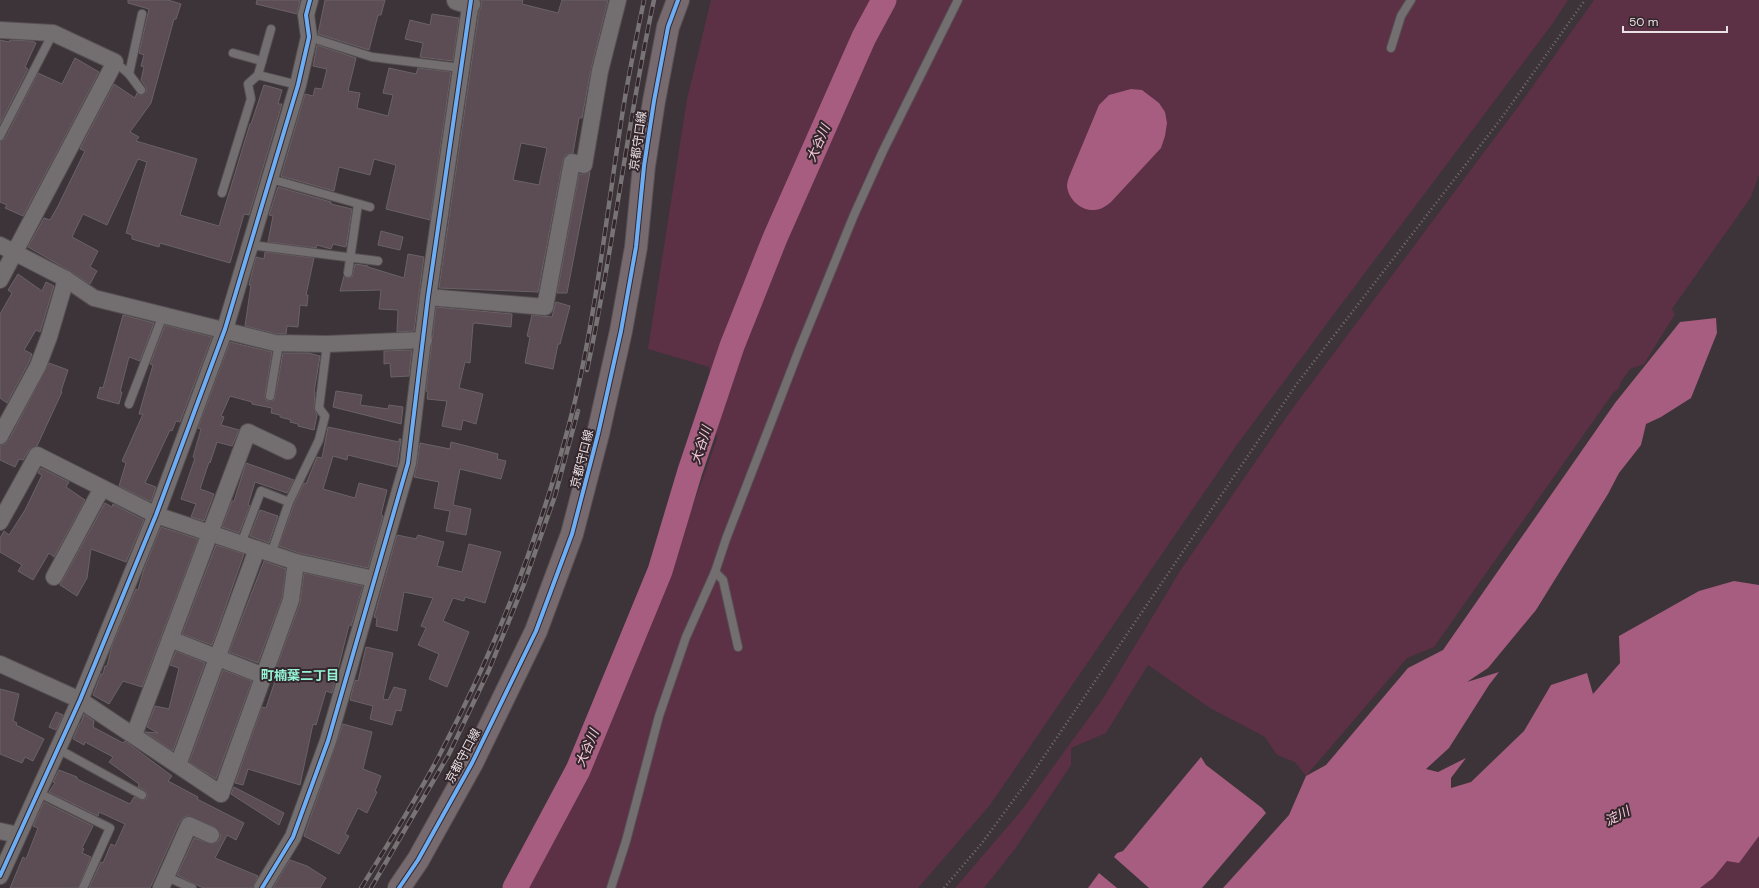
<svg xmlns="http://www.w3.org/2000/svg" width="1759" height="888" font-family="'DM Sans','Noto Sans JP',sans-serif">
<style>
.green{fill:#5c3045}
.water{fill:#a65d80}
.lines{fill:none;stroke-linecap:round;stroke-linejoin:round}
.river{stroke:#a65d80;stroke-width:25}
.building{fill:#5c4c54;stroke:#696366;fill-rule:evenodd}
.service-casing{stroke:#575053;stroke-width:10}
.minor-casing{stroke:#575053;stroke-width:18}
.tertiary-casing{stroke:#575053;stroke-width:22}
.primary-casing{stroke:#575053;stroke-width:24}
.path{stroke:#767073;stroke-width:2.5;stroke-dasharray:1 3;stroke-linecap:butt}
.service{stroke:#736e70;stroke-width:8}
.minor{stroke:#736e70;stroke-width:16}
.tertiary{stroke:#736e70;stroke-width:20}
.primary{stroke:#766a6f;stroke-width:22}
.rail-casing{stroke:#787375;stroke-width:4.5}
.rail{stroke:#34272c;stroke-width:3;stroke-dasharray:9;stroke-linecap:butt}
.cycleway-casing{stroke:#34272c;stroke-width:6}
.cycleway{stroke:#6dadf4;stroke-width:4}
.labels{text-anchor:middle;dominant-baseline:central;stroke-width:4;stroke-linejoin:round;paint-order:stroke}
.street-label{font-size:12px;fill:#eae1e4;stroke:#34272c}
.water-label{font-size:13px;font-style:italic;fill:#f9ccdf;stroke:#34272c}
.neighbourhood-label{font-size:13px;font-weight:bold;fill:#95f3d5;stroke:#34272c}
</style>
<rect width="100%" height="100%" fill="#3c3438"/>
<g class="green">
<polygon points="711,0 1568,0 1553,23 1334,314 1236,446 990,805 918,888 528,888 587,780 634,667 717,439 709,367 648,349 687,99"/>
<polygon points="1594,0 1759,0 1759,175 1751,197 1672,309 1675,314 1644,364 1630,369 1620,383 1619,388 1613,393 1434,647 1407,658 1306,776 1295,762 1277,755 1265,737 1210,708 1148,665 1106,733 1071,748 1071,765 1015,849 984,888 955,888 1021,811 1104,697 1180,571 1287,416 1523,100"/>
<polygon points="1759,815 1759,888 1662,888"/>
</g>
<g class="water">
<path d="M 1131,89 L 1142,90 L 1159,103 L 1165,112 L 1167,123 L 1165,136 L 1161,148 L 1111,202 C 1106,206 1101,210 1094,210 C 1081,211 1068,199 1067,186 C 1067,183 1068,180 1069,177 L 1099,105 L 1109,95 Z"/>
<polygon points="1716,318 1717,333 1691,398 1661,417 1646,424 1641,445 1619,473 1608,494 1536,610 1488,668 1467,682 1499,672 1489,685 1449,748 1426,769 1438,772 1466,758 1451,778 1451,788 1471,782 1524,731 1551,685 1587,673 1593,694 1620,663 1619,636 1699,591 1734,581 1759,585 1759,836 1739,863 1727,861 1713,878 1700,888 1223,888 1289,815 1306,776 1326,765 1408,668 1443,650 1615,403 1680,322"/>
<polygon points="1201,757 1206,765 1262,808 1266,813 1202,888 1149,888 1114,857 1117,853 1123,851"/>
<polygon points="1099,873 1117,888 1088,888"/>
</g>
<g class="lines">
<polyline class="river" points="515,888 578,770 660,571 690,471 732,346 775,238 864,37 884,0"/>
</g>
<g class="building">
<polygon points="128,0 168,0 181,4 176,19 174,19 151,103 130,132 139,137 136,141 197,159 180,215 219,226 250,124 251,124 264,85 282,90 278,104 282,104 249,215 244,214 230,263 160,243 159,247 132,239 132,235 126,233 147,162 138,159 107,225 83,214 72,237 98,251 90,267 97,271 90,284 70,271 28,247 44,218 50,220 58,206 85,151 80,149 114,84 135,98 137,93 142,95 146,92 146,87 141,80 144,67 141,66 144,55 139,53 149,9 128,3"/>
<polygon points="257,0 300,0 297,14 256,4"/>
<polygon points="325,0 385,0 381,15 378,15 369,50 318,34"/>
<path d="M 481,0 L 523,0 L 522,4 L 558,13 L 562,0 L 608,0 L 591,69 L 582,118 L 579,118 L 573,153 L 565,155 L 563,160 L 538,292 L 439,288 L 479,11 L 481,7 ZM 521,143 L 547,148 L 539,185 L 513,180 Z"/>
<polygon points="432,14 459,18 453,61 420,57 423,43 405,39 410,20 430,25"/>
<polygon points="0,40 9,42 10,40 32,41 36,43 25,67 28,69 0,124"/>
<polygon points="317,45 356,58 348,91 360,93 357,108 388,116 393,95 383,93 389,68 416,74 418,68 451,72 430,220 386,209 396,165 374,159 370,175 339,167 334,191 281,176 305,94 313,96 315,88 322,89 327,69 313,66"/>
<polygon points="75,58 99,72 23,216 5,208 7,205 0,202 0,141 5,139 38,73 62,84"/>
<polygon points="590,172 567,293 557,293 579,174 586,174"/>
<polygon points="278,187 331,202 331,204 352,209 346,247 333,244 331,249 317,245 316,248 268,242 273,216 269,215"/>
<polygon points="381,231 403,237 400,250 378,245"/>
<polygon points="265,252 314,258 306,295 308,295 307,306 300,305 298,327 287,326 286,334 276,334 245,326 251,285 249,285 256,257 264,259"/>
<polygon points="408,254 424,257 414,331 397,332 398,310 379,309 381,290 340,291 344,276 348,278 352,277 355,264 368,266 368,267 404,278"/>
<polygon points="18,274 42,291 46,282 54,286 40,332 36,330 24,350 32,354 29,362 7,403 0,398 0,314 12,293 8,290"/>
<polygon points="556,302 570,306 560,344 558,344 553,369 525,363 530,337 527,336 532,315 552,317"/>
<polygon points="436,307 512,314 511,327 475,323 473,324 470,363 465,362 459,388 483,394 476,424 463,420 461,430 442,426 447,401 427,399 428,392 426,391"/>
<polygon points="123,315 154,323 140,361 129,357 120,392 122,392 119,404 97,398 100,387 103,388"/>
<polygon points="165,325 212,337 180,422 176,421 172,431 170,430 145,483 156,487 151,502 119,486 126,463 122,461 143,414 139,414 153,365 150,364"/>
<polygon points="230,342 272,352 265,395 266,400 269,401 274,400 275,397 283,353 308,353 320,356 314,392 315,392 314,408 317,415 314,430 298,426 298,424 290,422 291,420 280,417 280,415 271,413 272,408 252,404 252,402 230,396 221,416 224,417 221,425 239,430 232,446 217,442 210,463 209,462 200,489 214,494 204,521 191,517 196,504 181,499 195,458 193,457 201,429 198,428"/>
<polygon points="412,350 409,376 391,377 390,363 384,364 384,351"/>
<polygon points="49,363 68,370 61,391 62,392 37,446 29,450 23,460 19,459 15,467 0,460 0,445 5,444 10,438"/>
<polygon points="336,391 362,395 360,405 388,409 389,405 403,407 401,424 333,407"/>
<polygon points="328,427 399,442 399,439 401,439 397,467 348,455 347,460 333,456 323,489 355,498 359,483 387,490 381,515 383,516 368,568 299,553 279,546 294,504 304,483 306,484 317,457 322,458"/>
<polygon points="451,442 498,454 497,459 506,461 501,479 460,469 453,505 471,509 466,535 446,531 450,511 434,508 439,482 414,477 417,464 420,443 450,449"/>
<polygon points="246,463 294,480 287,493 255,482 248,505 250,506 239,533 222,527 232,501 234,501"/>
<polygon points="41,468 69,482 66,487 85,500 54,557 49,553 33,580 18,571 22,565 0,552 0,538 4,531 9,535 25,510 42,475 38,473"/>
<polygon points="105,503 112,507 113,504 144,520 126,562 91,549 87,578 77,596 60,585"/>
<polygon points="260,510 278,516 269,543 250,536"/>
<polygon points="161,527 198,539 142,687 123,681 109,704 93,695 101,674 103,674 105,666 107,666 112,646 136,589 138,590 144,569"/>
<polygon points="397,535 416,539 418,535 444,542 437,566 462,572 469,544 501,552 485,603 465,597 464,601 453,598 443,621 469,632 447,687 429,679 439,654 418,645 426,628 421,626 433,598 404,592 397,631 376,626 377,618 374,617"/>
<polygon points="216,545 244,554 212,645 182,634"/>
<polygon points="264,561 286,569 282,598 258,663 229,652"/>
<polygon points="304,573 363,586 351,626 349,625 332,693 326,691 316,725 313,724 300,785 248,769 243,785 235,783 262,707 266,708 278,672 275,671 300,603"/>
<polygon points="366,647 393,653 383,699 388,700 394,687 406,690 401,711 396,710 392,725 370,719 373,706 350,700 355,680 358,681"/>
<polygon points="176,651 205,663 173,751 145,732 158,733 147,727 155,706 169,709 179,668 170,665"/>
<polygon points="223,670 252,681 216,779 189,762"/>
<polygon points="0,689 19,694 13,721 17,723 16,725 44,739 33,761 25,757 22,763 0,754"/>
<polygon points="56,712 63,715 56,730 49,727"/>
<polygon points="84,714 94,721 93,727 123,743 125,741 172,776 168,781 198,797 197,799 244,823 236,840 227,835 215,858 258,876 253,888 203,888 177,875 194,838 212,844 217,842 220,839 220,834 215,827 188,816 184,817 180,821 150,888 89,888 101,862 103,863 111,844 115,846 125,824 99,812 98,816 49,792 55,783 53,782 59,770 77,777 77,779 130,804 134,797 143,800 147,798 147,794 145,790 138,787 139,784 109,762 113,757 85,742 84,745 73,739 80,723 81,723"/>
<polygon points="343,724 372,732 363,769 381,776 375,791 377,792 367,813 358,808 345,834 349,836 339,854 304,836"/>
<polygon points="234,787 284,813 279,825 231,794"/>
<polygon points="44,802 93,826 82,848 84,849 82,853 91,857 78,888 10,888 23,857 26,859 38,828 33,826"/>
<polygon points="290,860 307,866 326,878 320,888 273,888"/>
</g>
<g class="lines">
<g class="service-casing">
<g id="service">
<polyline points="309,37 372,57 461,68"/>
<polyline points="1391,48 1401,16 1411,0"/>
<polyline points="233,53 262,61"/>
<polyline points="115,62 129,74 142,14"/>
<polyline points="129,74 141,90"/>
<polyline points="258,75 298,85"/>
<polyline points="0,136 53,33"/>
<polyline points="271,179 370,207"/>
<polyline points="222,193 251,99 248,84 258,75 271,29"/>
<polyline points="251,245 378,261"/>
<polyline points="348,273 358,204"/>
<polyline points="270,396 279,343"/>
<polyline points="129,404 163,315"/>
<polyline points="241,544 261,491 289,502 319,440 325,416 319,408 327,344"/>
<polyline points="271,554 289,502"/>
<polyline points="715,572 723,580 738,647"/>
<polyline points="58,749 142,795"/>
<polyline points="37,792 110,828 83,888"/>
<polyline points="167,877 192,888"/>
<polyline points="611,888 626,841 659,716 686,637 715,572 726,539 799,350 854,215 883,151 958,0"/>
</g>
</g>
<g class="minor-casing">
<g id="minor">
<polyline points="0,30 53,33 115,62 0,280"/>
<polyline points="0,245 66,279 94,298 275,343 327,344 424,340"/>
<polyline points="428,297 545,307 572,162 584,165 600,71 618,0"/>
<polyline points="0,436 38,366 49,337 66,279"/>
<polyline points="0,522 37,455 156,515 296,562 374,579"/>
<polyline points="54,577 102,488"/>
<polyline points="170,639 264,676"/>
<polyline points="0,664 80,700 221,794 291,600 296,562"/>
<polyline points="134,735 248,432 288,451"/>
<polyline points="178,765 257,549"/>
<polyline points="0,831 18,835"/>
<polyline points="0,876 80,700 156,515 225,329 298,85 309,37 306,15 310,0"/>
<polyline points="161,888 189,825 211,835"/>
<polyline points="262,888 293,837 328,741 408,463 428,297 471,0"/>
</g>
</g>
<g class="tertiary-casing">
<polyline id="tertiary" points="457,0 470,4"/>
</g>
<g class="primary-casing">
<polyline id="primary" points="399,888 418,860 472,763 536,631 572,534 598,434 621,331 636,247 644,166 654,101 668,27 678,0"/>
</g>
<polyline class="path" points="944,888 982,843 1026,783 1296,385 1500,120 1585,0"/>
<use href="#service" class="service"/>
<use href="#minor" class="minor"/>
<use href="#tertiary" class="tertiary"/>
<use href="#primary" class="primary"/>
<g class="rail-casing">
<g id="rail">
<path d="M 587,370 C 614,247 627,123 654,0"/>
<path d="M 361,888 C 388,844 416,800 440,754 C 499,642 545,523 575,401 C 597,307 607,211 622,116 C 628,77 636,39 644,0"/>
<polyline points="371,888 449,754 489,670 524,584 555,496 578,411"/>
</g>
</g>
<use href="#rail" class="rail"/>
<g class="cycleway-casing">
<g id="cycleway">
<polyline points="0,876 80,700 156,515 225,329 298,85 309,37 306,15 310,0"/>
<polyline points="262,888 293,837 328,741 408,463 428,297 471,0"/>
<polyline points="399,888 418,860 472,763 536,631 572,534 598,434 621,331 636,247 644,166 654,101 668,27 678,0"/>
</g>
</g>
<use href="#cycleway" class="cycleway"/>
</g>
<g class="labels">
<g class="street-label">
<text transform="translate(638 141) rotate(-82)">京都守口線</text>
<text transform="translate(582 459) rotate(-76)">京都守口線</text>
<text transform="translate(463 756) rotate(-62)">京都守口線</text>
</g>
<g class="water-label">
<text transform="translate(818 143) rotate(-66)">大谷川</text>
<text transform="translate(701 445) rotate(-72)">大谷川</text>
<text transform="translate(587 748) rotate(-67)">大谷川</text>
<text transform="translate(1617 816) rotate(-27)">淀川</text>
</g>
<g class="neighbourhood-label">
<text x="300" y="675">町楠葉二丁目</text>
</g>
</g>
<path d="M1623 26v6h104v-6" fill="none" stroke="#eae1e4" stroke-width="2"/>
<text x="1629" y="26" font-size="12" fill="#eae1e4" stroke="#34272c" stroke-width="3" paint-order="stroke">50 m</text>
</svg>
